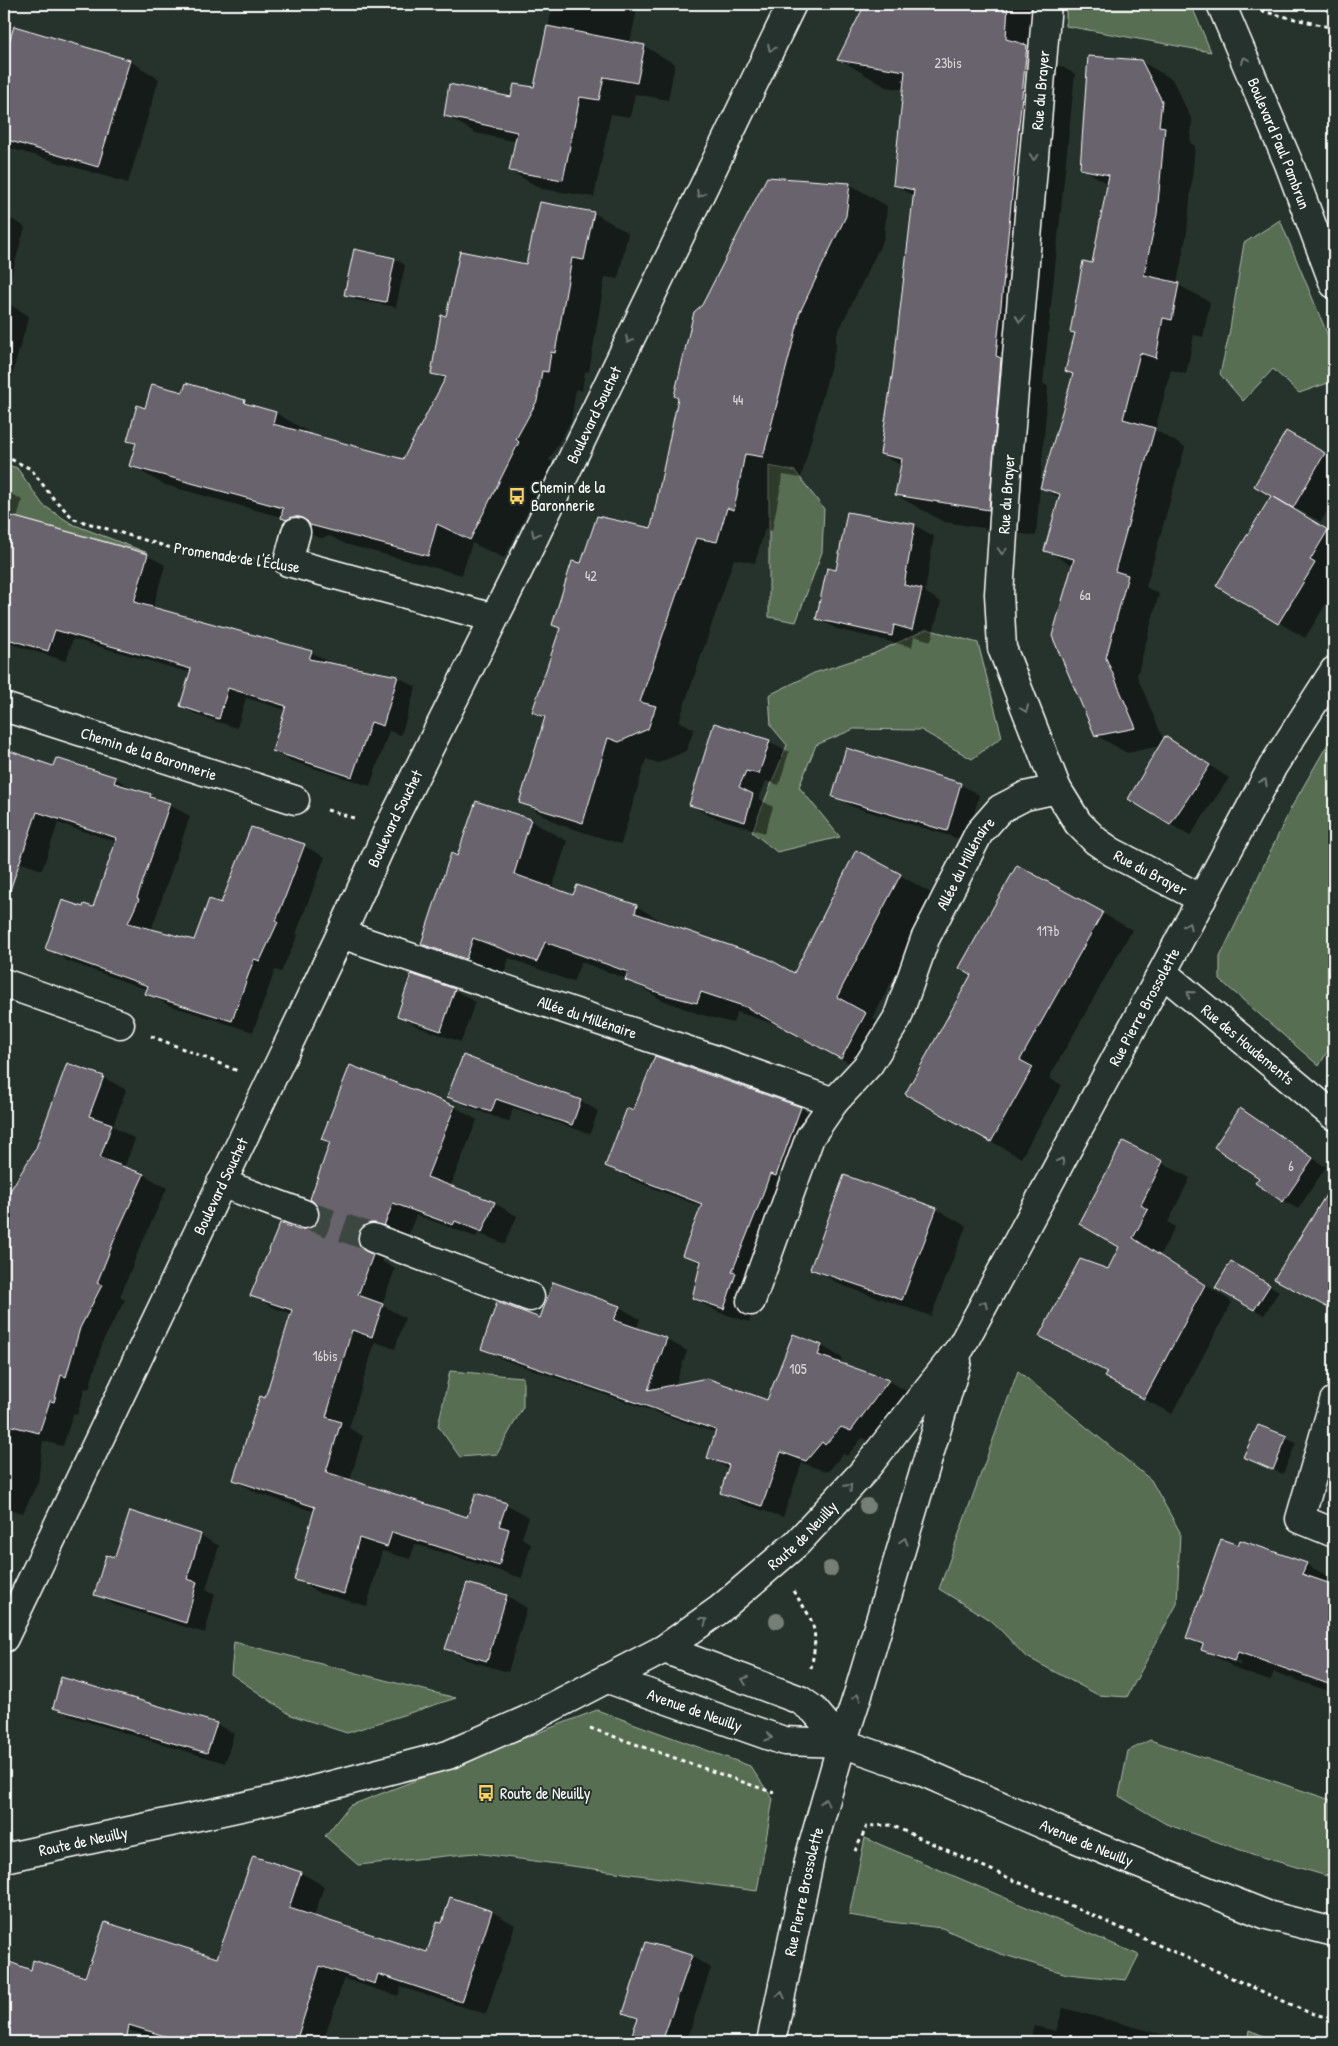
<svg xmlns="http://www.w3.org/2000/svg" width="1338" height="2046" font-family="'Patrick Hand',sans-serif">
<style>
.green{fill:#586e52;stroke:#acb6a8}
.shadow{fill:#0007;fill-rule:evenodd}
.building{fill:#69636d;stroke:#fff}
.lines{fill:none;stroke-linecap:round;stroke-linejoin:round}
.minor-tunnel{stroke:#3c4742;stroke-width:28;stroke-dasharray:28 14;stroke-linecap:butt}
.minor-casing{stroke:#fff;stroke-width:31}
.major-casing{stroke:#fff;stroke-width:31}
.path{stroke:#fff;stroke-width:3;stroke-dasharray:4 4;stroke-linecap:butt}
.minor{stroke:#26332d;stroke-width:28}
.major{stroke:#26332d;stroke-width:28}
.tree{fill:#747f76}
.oneway{stroke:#727a76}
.labels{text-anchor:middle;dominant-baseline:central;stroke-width:4;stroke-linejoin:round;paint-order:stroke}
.number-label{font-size:14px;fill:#dad8da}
.street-label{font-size:16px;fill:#fff;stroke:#26332d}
.poi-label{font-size:16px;fill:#fff;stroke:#26332d;text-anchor:start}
</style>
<rect width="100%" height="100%" fill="#26332d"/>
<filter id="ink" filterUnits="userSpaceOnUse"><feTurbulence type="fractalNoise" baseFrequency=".02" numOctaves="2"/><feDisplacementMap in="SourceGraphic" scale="10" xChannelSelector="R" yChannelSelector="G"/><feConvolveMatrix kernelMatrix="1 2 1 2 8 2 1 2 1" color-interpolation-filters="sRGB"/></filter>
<g filter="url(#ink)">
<g class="green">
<polygon points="1066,4 1191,4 1211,52 1066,26"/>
<polygon points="1280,220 1334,350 1334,381 1299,393 1273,369 1243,401 1220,374 1229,335 1244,243"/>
<polygon points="4,464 17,468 43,505 72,524 148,553 4,514"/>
<polygon points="769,466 795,471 824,509 822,552 796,622 769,617"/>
<polygon points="927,629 978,643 1002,737 972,759 921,730 854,729 816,745 799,787 840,837 777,852 752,832 787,745 771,726 769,695 814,673 873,654"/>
<polygon points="1334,733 1334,1040 1319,1066 1220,980 1220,957 1291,808"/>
<polygon points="450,1371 523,1377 523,1407 497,1454 460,1457 438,1426"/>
<polygon points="1018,1371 1151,1480 1180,1532 1177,1604 1127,1697 1098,1695 1025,1656 993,1622 939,1589"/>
<polygon points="234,1642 456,1698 347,1733 291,1715 231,1674"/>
<polygon points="597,1710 750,1766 773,1799 757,1891 475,1853 358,1865 325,1836 349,1806"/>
<polygon points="1150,1740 1334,1801 1334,1878 1255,1855 1166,1824 1119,1796 1128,1751"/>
<polygon points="865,1838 1139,1955 1126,1980 1067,1974 998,1953 942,1928 890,1922 849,1915"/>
<polygon points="1250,2030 1277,2042 1248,2042"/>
</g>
<g class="shadow">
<polygon points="553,4 638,4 630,43 644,46 675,64 668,100 635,94 630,117 611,114 594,197 542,189 510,171 517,142 476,133 445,115 512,98 535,89"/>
<polygon points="866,4 1058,4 1053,62 1075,74 1043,383 1048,387 1040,486 1074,375 1067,371 1076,334 1071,331 1093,264 1108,184 1082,168 1140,61 1172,79 1192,120 1190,143 1195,146 1187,232 1177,284 1210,302 1203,337 1194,335 1186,374 1171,370 1155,430 1185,447 1146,587 1159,594 1137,676 1164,741 1186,750 1229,778 1190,836 1170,824 1161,746 1127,753 1096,735 1073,566 1045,550 1060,498 1040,487 1036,536 944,522 896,495 902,466 881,454 895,370 914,196 894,185 905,90 886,87 839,59"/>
<polygon points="15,27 130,61 159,79 128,183 13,149 4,143 4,63"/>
<polygon points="849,184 887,206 884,238 836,336 836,346 801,478 783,475 772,531 765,528 755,563 734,559 679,721 694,729 686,751 658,763 646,759 621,844 558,824 521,802 545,719 533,712 582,564 652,530"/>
<polygon points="541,203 594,213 628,233 618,279 605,277 589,372 585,371 582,391 576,389 571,421 549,460 553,463 504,558 472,543 462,575 345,544 330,536 322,538 316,537 281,517 165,485 131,466 137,445 129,440 146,409 184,393 244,401 256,408 276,413 310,433 309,435 404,461 445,381 432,373 447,318 527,265"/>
<polygon points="4,215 25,227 4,301"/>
<polygon points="355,251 395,259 405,265 396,307 356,300 346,294"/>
<polygon points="4,301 29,316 4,402"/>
<path d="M 1287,433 L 1334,460 L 1334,499 L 1321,522 L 1297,509 L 1296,511 L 1334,534 L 1334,591 L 1305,638 L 1278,622 L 1273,496 ZM 1314,562 L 1317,562 L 1286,612 L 1284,611 Z"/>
<polygon points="4,490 22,500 17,519 147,555 165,565 153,608 311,652 329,662 328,664 398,677 416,687 401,735 389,731 370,786 291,761 273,751 286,710 246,698 237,728 199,716 181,706 191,673 73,639 66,661 4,642 4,588 15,553 4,550"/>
<polygon points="914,525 934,536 925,592 941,602 931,641 914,636 912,647 837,629 817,618 837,572"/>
<polygon points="769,741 789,752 779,785 766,781 759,799 773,807 765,833 710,816 690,805"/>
<polygon points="4,752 54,767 115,778 137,791 150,795 190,816 151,931 194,942 222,904 304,846 325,857 296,934 298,935 281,972 275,970 253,1032 168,1005 147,993 148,990 67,961 47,949 84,909 93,909 117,842 58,823 42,870 4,857"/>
<polygon points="960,784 979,795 967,841 853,807 834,796"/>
<polygon points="476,802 531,821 567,841 552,889 574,896 636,906 672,927 794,975 900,875 936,896 873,1018 901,1035 877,1078 783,1027 737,1012 733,1023 699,1014 662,1000 627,979 581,962 573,982 509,958 502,979 458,965 423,944 458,858"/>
<polygon points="1018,866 1132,930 1049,1078 1062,1085 1021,1158 936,1111 972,975"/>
<polygon points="412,976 455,990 475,1002 461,1042 418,1027 398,1015"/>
<polygon points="463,1057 581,1101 598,1111 590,1134 513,1108 509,1122 466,1106 448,1096"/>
<polygon points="656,1058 801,1108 826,1122 749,1322 718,1312 693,1298 701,1264 684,1254 702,1207 632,1180 607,1165 634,1112"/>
<polygon points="351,1067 455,1107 477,1120 450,1187 494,1203 517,1216 505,1244 478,1233 476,1237 416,1215 407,1238 380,1254 383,1262 395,1269 382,1305 405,1318 395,1349 375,1342 349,1428 363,1436 350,1480 468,1518 506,1504 529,1517 522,1538 531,1544 522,1578 415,1544 410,1559 382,1551 367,1606 319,1593 296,1580 315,1512 257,1493 234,1480 266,1399 292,1314 274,1308 251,1295 299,1232 314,1227 320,1220 331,1143 322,1138"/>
<polygon points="103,1077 126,1090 113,1126 135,1139 124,1168 144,1175 167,1188 140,1247 120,1297 125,1300 103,1341 89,1389 85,1388 77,1415 73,1414 63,1446 43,1441 38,1482 23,1513 4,1508 4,1217"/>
<polygon points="1240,1109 1326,1167 1298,1209 1284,1201 1260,1178"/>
<polygon points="1123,1142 1190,1178 1168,1222 1175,1227 1160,1255 1232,1302 1172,1414 1133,1393 1108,1373 1040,1336 1109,1271 1120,1246"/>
<polygon points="1320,1208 1334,1216 1334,1310 1294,1290"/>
<polygon points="936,1209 966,1226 931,1316 841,1285 812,1268"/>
<polygon points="1231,1263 1279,1291 1264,1315 1216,1287"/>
<polygon points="554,1283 619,1307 640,1319 636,1329 666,1339 687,1351 675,1386 768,1402 822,1346 842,1358 840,1364 889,1381 910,1393 872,1442 862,1438 847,1456 843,1454 828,1472 802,1463 783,1517 743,1504 722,1492 729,1469 709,1457 716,1433 504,1360 483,1348 541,1320"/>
<polygon points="1259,1426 1296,1443 1283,1474 1245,1457"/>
<polygon points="200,1535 219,1546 206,1589 215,1594 205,1633 115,1605 96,1594 116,1559"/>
<path d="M 1306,1564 L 1334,1580 L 1334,1693 L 1274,1672 L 1270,1681 L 1238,1670 L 1203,1649 L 1203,1647 L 1187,1637 ZM 1227,1658 L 1240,1662 L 1240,1665 L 1232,1662 Z"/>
<polygon points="468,1584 507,1596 527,1608 508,1672 467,1660 447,1648"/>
<polygon points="62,1678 217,1724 234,1734 225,1763 72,1717 55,1707"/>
<polygon points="254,1858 301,1873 324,1886 314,1917 428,1953 442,1925 492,1912 515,1925 486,2014 401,1987 398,1996 344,1979 323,2042 167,2042 98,2021 92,2042 4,2042 27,1970 86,1978 218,1960"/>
<polygon points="691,1956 711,1968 686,2042 631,2042 638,2020 624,2012"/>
<polygon points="1063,2008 1191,2042 1030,2042 1034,2026 1056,2031"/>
</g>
<g class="building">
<polygon points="865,4 1008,4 1006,39 1027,45 996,356 1001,358 989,510 895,495 902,459 880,454 893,370 914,190 893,185 905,71 837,60"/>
<polygon points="14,26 130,60 98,167 4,139 4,59"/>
<polygon points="547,26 645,45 637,83 604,77 599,100 580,97 563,180 509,171 517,132 444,116 449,84 511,97 514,84 534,87"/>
<polygon points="1088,56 1141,60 1162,101 1159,126 1165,127 1157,214 1144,275 1179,283 1172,320 1163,318 1156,358 1140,353 1123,419 1155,428 1115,571 1128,575 1106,658 1136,728 1095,736 1052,636 1074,559 1044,551 1060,494 1040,488 1073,374 1065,371 1075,333 1070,332 1083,261 1092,263 1109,175 1080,169"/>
<polygon points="767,177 850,183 846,216 799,314 798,323 763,457 745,454 734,510 727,508 717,542 696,538 640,702 656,706 648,729 619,742 608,738 583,823 519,803 545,717 532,712 560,628 552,625 572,561 581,563 597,516 651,528 678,398 674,396 694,312 702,305"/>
<polygon points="540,202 594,212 584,260 572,258 555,353 551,352 548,372 542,371 537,401 516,439 519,442 470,540 437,524 428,556 310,525 307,521 300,517 292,517 287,520 281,518 283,508 129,466 136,443 127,441 137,405 145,408 152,384 183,392 186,383 245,400 244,403 276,412 273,424 403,459 446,377 431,374 441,315 446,316 460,251 526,264"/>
<polygon points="354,249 395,258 386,302 344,295"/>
<polygon points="1286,431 1325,453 1293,508 1274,497 1328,530 1310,560 1315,563 1278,624 1216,586 1271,496 1254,486"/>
<polygon points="847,512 915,524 904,585 922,589 912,630 894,625 892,636 816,619 827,568 836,570"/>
<polygon points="4,514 148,554 134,602 312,651 309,659 398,676 383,726 371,722 352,777 272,751 286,706 228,688 219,719 180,706 191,669 55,630 48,651 4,638"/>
<polygon points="714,723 770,740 759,774 746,771 739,787 753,794 745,822 689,805"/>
<polygon points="1165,736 1210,765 1170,825 1128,799"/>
<polygon points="846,748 961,783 947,831 832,797"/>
<polygon points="4,749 53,766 56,758 116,777 114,783 151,794 150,797 170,803 137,898 139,899 128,923 194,940 209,899 221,903 251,827 305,844 276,921 278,922 260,961 254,959 232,1021 145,994 148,986 45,949 62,900 83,907 84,904 93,907 117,838 37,812 9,893 4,892"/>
<polygon points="476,801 531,819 514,874 573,895 577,885 637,905 635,913 767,958 794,973 856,850 901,874 837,997 866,1013 841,1059 746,1007 701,992 697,1003 662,994 625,980 628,972 545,942 537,962 473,938 466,959 421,944 451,853 457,856"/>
<polygon points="1017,865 1103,912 1020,1060 1033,1067 991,1142 905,1094 971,975 959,968"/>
<polygon points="411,974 455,989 441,1031 397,1016"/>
<polygon points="463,1055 581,1100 572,1125 496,1099 491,1112 447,1097"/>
<polygon points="655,1056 801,1107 776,1176 770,1174 757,1210 732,1272 736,1273 724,1309 692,1298 701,1261 682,1255 702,1204 605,1166 627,1108 633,1111"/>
<polygon points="67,1063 104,1076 89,1116 112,1124 100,1158 144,1174 117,1233 97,1283 102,1285 80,1328 66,1377 61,1375 54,1402 50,1401 39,1433 4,1424 4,1201 36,1148"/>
<polygon points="350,1065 455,1106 427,1177 495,1202 482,1232 455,1221 453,1225 393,1203 384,1226 370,1223 364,1226 359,1232 358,1240 361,1248 373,1255 358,1295 383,1304 372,1337 352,1330 326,1417 341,1422 326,1472 467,1517 476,1493 507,1503 499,1526 509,1529 499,1566 392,1532 387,1547 359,1538 344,1594 294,1580 315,1507 233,1480 260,1396 265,1398 292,1310 250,1296 280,1223 299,1230 314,1226 318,1220 319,1211 316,1204 310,1199 330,1142 321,1139"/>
<polygon points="1240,1108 1313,1158 1283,1202 1255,1183 1259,1178 1214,1147"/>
<polygon points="1123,1141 1163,1161 1141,1205 1148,1210 1133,1238 1205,1285 1144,1399 1104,1377 1107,1372 1039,1336 1080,1259 1108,1269 1119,1247 1079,1224"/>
<polygon points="844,1175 937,1208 902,1300 810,1269"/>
<polygon points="1334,1182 1334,1311 1274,1279"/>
<polygon points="1231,1261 1270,1285 1254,1310 1215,1288"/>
<polygon points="553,1282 620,1306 614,1320 667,1338 648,1390 707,1378 767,1400 793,1334 822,1345 818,1355 889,1380 851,1431 841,1427 825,1445 822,1442 806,1461 781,1452 762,1506 720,1493 729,1465 707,1458 716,1430 481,1349 497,1302 540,1318"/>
<polygon points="1258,1425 1287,1436 1273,1470 1243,1457"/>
<polygon points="130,1511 201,1534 187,1579 197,1582 186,1623 94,1595 106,1555 115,1557"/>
<polygon points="1221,1539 1238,1545 1240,1540 1307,1563 1302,1574 1334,1585 1334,1686 1238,1652 1234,1661 1201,1650 1203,1644 1186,1638"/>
<polygon points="467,1583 507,1595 487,1661 445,1649"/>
<polygon points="61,1677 217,1723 207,1753 53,1708"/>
<polygon points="253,1856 301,1872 289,1908 427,1952 437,1922 442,1923 450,1897 492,1911 462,2002 378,1974 375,1984 320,1966 296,2042 184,2042 129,2025 126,2042 4,2042 4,1960 31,1970 33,1960 85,1977 105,1922 217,1958"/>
<polygon points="646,1942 692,1955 662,2042 629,2042 638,2018 623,2013"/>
</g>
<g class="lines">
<polyline class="minor-tunnel" points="304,1214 373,1238"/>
<g class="minor-casing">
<g id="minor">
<path id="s1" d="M 1047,4 L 1007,473 L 999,594 L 1002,648 L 1057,789 L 1078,823 L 1096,841 L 1112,852 L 1202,899"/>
<polyline points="296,532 288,562 494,618"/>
<path id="s2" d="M 4,707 L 295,800"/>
<path id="s3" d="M 341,934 L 713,1059 L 834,1102"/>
<path id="s4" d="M 1163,973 L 1334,1116"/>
<polyline points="4,983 120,1024"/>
<polyline points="221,1183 304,1214"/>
<polyline points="373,1238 530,1297"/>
<path id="s5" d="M 751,1301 L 810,1137 L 834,1102 L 869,1064 L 897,1019 L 925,939 L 979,833 L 1000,809 L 1025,796 L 1057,789"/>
<polyline points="1334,1401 1300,1519 1334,1533"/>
</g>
</g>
<g class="major-casing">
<g id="major">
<path id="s6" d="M 1221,4 L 1289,164 L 1334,284"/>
<path id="s7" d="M 4,1638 L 341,934 L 389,828 L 517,573 L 792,4"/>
<polyline points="664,1649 800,1700 814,1710 842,1743"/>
<path id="s8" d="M 608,1679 L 784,1741 L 842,1743 L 916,1769 L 1077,1839 L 1267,1915 L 1334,1932"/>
<path id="s9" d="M 4,1858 L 282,1798 L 448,1755 L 527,1720 L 664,1649 L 719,1610 L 797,1543 L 863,1472 L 961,1347 L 1273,766 L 1334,671"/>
<path id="s10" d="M 771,2042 L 811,1852 L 842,1743 L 859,1691 L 957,1361"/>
</g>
</g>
<g class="path">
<polyline points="1261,11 1334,28"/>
<polyline points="4,456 31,469 53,498 74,519 185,552 254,559"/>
<polyline points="327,810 354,818"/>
<polyline points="151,1036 238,1071"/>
<path d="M 793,1591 C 815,1622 819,1630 811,1668"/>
<polyline points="590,1728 774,1793"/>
<polyline points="855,1851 867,1826 891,1825 1310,2013 1334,2019"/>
</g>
<use href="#minor" class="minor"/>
<use href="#major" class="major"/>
</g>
<g class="tree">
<circle cx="867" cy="1506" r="8"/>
<circle cx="830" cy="1569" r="8"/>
<circle cx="777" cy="1621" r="8"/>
</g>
<defs><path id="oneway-chevron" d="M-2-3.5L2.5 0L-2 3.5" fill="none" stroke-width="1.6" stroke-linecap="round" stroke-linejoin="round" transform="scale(1.25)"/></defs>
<g class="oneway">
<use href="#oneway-chevron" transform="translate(771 48) rotate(116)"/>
<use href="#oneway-chevron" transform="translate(1245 60) rotate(-113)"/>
<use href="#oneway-chevron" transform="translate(1034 157) rotate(95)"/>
<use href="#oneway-chevron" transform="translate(700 194) rotate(116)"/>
<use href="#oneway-chevron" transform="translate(1020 319) rotate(95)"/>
<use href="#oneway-chevron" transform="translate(629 340) rotate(116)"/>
<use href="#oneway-chevron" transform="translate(535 534) rotate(116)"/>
<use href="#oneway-chevron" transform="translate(1002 551) rotate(94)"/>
<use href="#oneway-chevron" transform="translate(1025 709) rotate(69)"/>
<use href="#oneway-chevron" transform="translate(1264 782) rotate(-62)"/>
<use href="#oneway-chevron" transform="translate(1188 926) rotate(-63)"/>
<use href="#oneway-chevron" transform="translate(1190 994) rotate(-140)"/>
<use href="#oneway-chevron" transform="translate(1061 1161) rotate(-62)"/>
<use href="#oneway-chevron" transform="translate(984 1304) rotate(-62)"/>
<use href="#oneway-chevron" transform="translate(849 1487) rotate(-47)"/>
<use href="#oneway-chevron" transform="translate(904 1541) rotate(-74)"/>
<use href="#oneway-chevron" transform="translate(704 1621) rotate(-35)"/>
<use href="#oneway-chevron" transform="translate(745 1680) rotate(-160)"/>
<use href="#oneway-chevron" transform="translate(857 1697) rotate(-72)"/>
<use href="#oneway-chevron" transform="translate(769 1737) rotate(17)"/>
<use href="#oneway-chevron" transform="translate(825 1802) rotate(-74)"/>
<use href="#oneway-chevron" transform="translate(781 1995) rotate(-78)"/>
</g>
</g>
<defs>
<g id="bus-bare" transform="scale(1.35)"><path d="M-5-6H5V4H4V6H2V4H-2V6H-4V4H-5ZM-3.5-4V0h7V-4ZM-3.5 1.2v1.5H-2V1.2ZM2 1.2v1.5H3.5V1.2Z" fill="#ffd166" stroke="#26332d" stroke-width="2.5" paint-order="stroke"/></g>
</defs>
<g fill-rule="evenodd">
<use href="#bus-bare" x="517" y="496"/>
<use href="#bus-bare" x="486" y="1793"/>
</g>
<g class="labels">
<g class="number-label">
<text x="948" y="62">23bis</text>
<text x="738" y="399">44</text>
<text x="591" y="575">42</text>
<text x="1085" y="594">6a</text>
<text x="1048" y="930">117b</text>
<text x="1291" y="1165">6</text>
<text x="325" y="1355">16bis</text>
<text x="798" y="1368">105</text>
</g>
<g class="street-label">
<text transform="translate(1040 90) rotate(-85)">Rue du Brayer</text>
<text stroke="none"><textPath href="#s6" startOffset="151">Boulevard Paul Pambrun</textPath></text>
<text stroke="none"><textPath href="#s7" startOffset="1358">Boulevard Souchet</textPath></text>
<text transform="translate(1006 494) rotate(-86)">Rue du Brayer</text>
<text transform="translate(237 557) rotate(9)">Promenade de l'Écluse</text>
<text stroke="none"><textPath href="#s2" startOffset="152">Chemin de la Baronnerie</textPath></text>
<text stroke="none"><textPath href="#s7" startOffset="908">Boulevard Souchet</textPath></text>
<text stroke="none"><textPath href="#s5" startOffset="492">Allée du Millénaire</textPath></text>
<text stroke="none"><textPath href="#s1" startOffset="926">Rue du Brayer</textPath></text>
<text stroke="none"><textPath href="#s9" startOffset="1509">Rue Pierre Brossolette</textPath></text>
<text stroke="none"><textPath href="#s3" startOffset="260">Allée du Millénaire</textPath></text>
<text stroke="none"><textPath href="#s4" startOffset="111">Rue des Houdements</textPath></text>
<text stroke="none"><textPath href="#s7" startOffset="501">Boulevard Souchet</textPath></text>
<text stroke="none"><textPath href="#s9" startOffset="876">Route de Neuilly</textPath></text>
<text stroke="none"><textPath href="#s8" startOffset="92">Avenue de Neuilly</textPath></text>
<text stroke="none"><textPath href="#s9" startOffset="81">Route de Neuilly</textPath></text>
<text stroke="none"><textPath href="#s8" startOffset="509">Avenue de Neuilly</textPath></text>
<text stroke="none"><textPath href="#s10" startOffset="154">Rue Pierre Brossolette</textPath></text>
</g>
<g class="poi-label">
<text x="531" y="487">Chemin de la<tspan x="531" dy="18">Baronnerie</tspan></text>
<text x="500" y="1793">Route de Neuilly</text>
</g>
</g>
<rect width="1338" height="2046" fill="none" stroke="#26332d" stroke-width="20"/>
<rect x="10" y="10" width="1318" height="2026" fill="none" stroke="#fff" stroke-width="2" filter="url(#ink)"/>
</svg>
